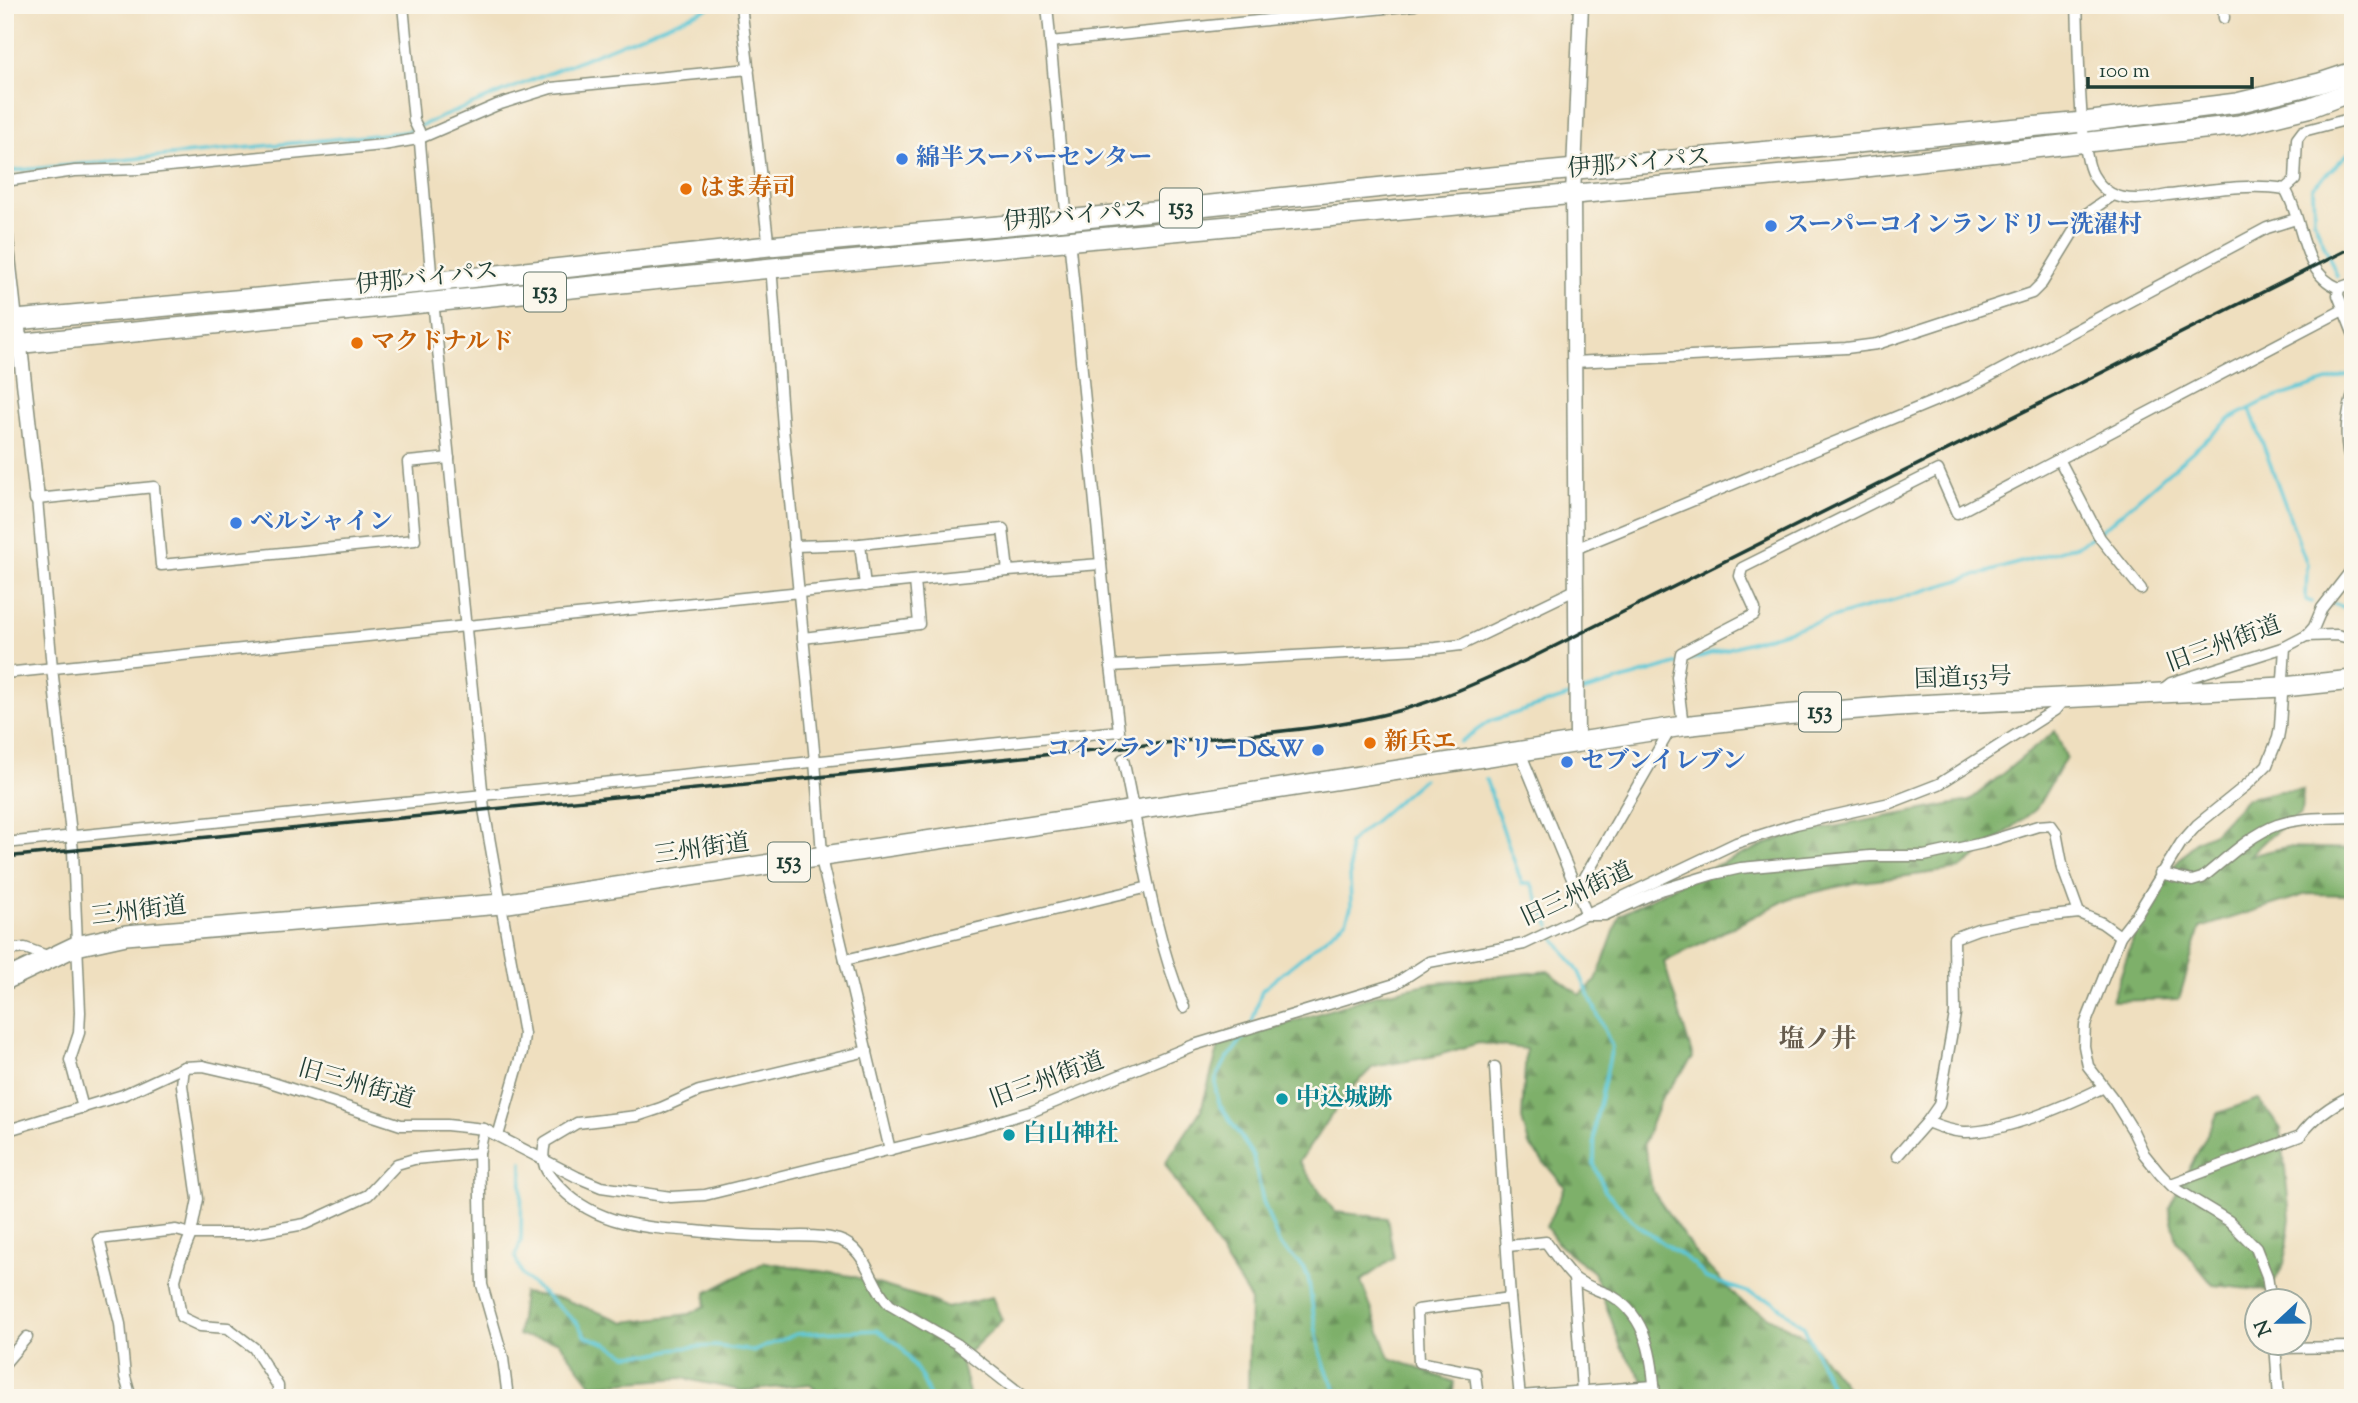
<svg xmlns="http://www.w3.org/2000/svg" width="2358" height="1403" font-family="'Sorts Mill Goudy','Noto Serif JP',serif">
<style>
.forest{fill:url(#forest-firs);stroke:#4e764f;stroke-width:2}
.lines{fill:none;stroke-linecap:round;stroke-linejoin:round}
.stream{stroke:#5cc7d6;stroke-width:3.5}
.minor-casing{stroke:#878e7a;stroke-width:13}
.tertiary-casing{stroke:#878e7a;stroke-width:17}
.trunk-casing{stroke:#878e7a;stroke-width:22}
.minor{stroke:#fff;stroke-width:10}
.tertiary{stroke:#fff;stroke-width:14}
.trunk{stroke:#fff;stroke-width:19}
.rail{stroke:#1f3d34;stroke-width:3.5}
.shop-dot{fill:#3f7fe0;stroke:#fbf7ec;stroke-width:2.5}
.food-dot{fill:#e8710a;stroke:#fbf7ec;stroke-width:2.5}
.culture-dot{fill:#0f9aa8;stroke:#fbf7ec;stroke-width:2.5}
.labels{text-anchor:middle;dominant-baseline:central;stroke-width:5;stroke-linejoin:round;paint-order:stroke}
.shield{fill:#fbf7ec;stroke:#61756b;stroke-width:2}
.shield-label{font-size:23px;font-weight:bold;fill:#1f3d34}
.shop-label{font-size:24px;font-weight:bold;fill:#366cbe;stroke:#fbf7ec;text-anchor:start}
.street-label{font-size:24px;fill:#1f3d34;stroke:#fbf7ec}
.food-label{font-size:24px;font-weight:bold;fill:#c56008;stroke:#fbf7ec;text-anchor:start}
.culture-label{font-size:24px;font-weight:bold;fill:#0d838f;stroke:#fbf7ec;text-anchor:start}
.neighbourhood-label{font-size:26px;font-weight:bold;fill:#665c4d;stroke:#fbf7ec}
</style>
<defs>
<pattern id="forest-firs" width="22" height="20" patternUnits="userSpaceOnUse" patternTransform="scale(1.75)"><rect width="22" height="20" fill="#7eb06a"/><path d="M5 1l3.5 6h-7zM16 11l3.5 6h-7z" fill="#679058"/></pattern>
</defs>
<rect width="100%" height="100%" fill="#fbf7ec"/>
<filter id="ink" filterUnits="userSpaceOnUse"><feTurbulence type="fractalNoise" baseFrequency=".0143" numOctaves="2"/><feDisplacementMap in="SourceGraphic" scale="14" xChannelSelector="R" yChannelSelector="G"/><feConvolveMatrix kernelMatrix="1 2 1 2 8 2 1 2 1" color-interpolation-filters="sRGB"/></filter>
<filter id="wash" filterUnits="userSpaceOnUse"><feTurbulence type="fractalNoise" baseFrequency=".00686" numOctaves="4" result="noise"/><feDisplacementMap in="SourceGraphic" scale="28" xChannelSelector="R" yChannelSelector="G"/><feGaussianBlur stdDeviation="1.57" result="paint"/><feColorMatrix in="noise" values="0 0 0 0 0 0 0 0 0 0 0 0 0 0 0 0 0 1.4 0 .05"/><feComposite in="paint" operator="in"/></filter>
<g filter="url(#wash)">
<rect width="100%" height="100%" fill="#efdfbf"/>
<g class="forest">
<polygon points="2055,731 2066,757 2036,809 1960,869 1854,883 1790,898 1664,962 1693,1058 1661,1099 1644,1143 1652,1190 1696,1254 1740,1301 1807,1338 1855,1398 1655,1398 1621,1347 1594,1272 1560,1246 1546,1227 1565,1187 1529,1145 1522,1119 1526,1049 1479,1043 1435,1056 1373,1067 1346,1094 1299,1162 1335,1212 1387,1218 1394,1258 1361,1281 1390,1358 1454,1382 1452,1398 1254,1398 1248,1390 1250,1299 1165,1164 1201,1110 1219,1046 1375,995 1427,984 1548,971 1580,995 1596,981 1620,915 1701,872 1786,836 1969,801"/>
<polygon points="2303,790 2301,814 2269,837 2249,856 2286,847 2353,849 2353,895 2307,894 2200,928 2179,999 2112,1001 2134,936 2174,866 2196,841 2214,833 2246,799 2279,791"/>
<polygon points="2258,1099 2281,1129 2290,1218 2284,1264 2269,1291 2213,1285 2177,1241 2169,1208 2218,1113"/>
<polygon points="765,1262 851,1276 927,1299 947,1308 992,1297 1002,1320 961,1360 970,1398 825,1398 809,1384 743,1391 682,1378 592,1385 558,1341 518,1336 523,1293 563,1299 625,1322 690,1314 705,1306 706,1293"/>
</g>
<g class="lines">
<g class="stream">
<polyline points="11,171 405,132 715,5"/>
<polyline points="2337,276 2314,220 2313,187 2353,149"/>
<polyline points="2346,299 2353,316"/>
<polyline points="2250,409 2307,564 2306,600 2312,602"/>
<polyline points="2334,604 2353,611"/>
<polyline points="1581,692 2079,545 2102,530 2230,419 2265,401 2353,373"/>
<polyline points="1460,742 1490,721 1573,695"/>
<polyline points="1486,780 1522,884 1531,883 1550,926"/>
<polyline points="1556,940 1579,972 1612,1047 1595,1124 1594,1164 1605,1191 1637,1225 1694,1264 1706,1278 1773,1301 1804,1327 1836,1398"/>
<polyline points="1252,1022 1262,990 1346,921 1351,907 1349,843 1423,779"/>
<path d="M 1247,1033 L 1225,1062 L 1216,1079 L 1216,1092 L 1220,1105 L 1253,1156 L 1263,1201 L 1279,1244 L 1303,1267 L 1308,1277 C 1315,1317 1316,1365 1342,1398"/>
<polyline points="522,1162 521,1241 515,1257 523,1276 577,1323 585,1336 608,1344 627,1355 652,1354 681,1348 715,1346 754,1351 796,1334 877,1330 900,1345 921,1376 930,1398"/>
</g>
</g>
</g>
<g filter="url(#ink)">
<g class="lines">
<g class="minor-casing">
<g id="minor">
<polyline points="403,5 414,121 419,131 432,284"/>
<polyline points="741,5 769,249"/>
<polyline points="1047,5 1067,222"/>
<path d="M 2077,5 C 2079,40 2078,149 2093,175 C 2103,192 2116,199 2136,199 C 2147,199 2158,197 2168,195 C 2206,191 2247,183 2285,189 L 2295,180 L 2297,139 L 2303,131 L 2353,118"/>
<polyline points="2223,5 2224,18"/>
<polyline points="1050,42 1415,5"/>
<polyline points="5,181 75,171 139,169 383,145 418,139 497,105 551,88 749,69"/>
<path d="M 2285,189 C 2304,219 2300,273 2339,288 L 2338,295 L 2353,333"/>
<polyline points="5,211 17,320"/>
<polyline points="1069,238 1111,666 1436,648 1461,645 1575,590"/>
<polyline points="771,265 783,428 815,761 823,867 890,1150"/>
<polyline points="2339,288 2353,283"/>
<polyline points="433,300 484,809 524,1034 522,1052 498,1136"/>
<polyline points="1574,362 1846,348 1877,344 2032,293 2042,283 2083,216 2112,196"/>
<path d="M 2353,394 C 2345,421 2344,444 2353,471"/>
<polyline points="2059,459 2100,538 2141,589"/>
<polyline points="860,544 865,586"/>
<polyline points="794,546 860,544 1003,529 1008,571"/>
<polyline points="1575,549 1971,386 2267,228 2296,219"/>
<polyline points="2306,636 2314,627 2322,608 2353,568"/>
<polyline points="803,638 919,624 915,581"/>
<polyline points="5,673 1008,571 1101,564"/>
<polyline points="2162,690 2171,683 2285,647 2306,636 2337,635 2353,639"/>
<polyline points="1683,726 1677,677 1681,653 1754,615 1755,609 1740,576 1742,568 1938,470 1957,513 2343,310"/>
<polyline points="1520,752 1587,915"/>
<path d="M 1123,759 C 1141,842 1152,929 1184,1007"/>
<polyline points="5,843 1119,731 1111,666"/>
<path d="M 2160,873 L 2192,881 L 2202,878 C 2225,860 2250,835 2277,825 C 2300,817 2329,818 2353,817"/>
<polyline points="1577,891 1671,728"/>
<polyline points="1590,915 1605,915 1661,890 1714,874 1741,868 1870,856 1924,856 1983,843 2038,826 2051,825 2056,832 2063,869 2079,913"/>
<polyline points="5,950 25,948 50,957"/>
<polyline points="845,960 1149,887"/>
<path d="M 867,1051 L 699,1091 L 661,1108 L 637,1116 L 577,1123 L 545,1142 C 540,1165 545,1171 561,1188 C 596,1225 647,1228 695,1231 C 721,1234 748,1236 775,1236 C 795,1237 819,1234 839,1240 C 868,1249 870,1286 890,1305 L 957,1344 L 1026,1398"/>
<polyline points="184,1067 182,1085 198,1199 191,1234 180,1261 175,1280 181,1317 200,1326 228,1328 254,1348 278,1386 278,1398"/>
<polyline points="1495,1067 1510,1298 1520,1398"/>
<polyline points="83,1108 70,1060 79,1033 80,1012 73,851 52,668 37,499 154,487 161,565 415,540 408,462 449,458"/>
<path d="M 1927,1122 C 1940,1127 1950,1131 1964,1132 C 2003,1133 2067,1105 2102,1088"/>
<polyline points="484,1129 479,1153 482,1285 503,1358 507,1390 506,1398"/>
<polyline points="5,1131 123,1095 184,1067 203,1066 264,1080 401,1125 447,1125 484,1129 577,1177 601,1187 671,1197 705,1195 977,1128 1033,1111 1194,1045 1395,984 1429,962 1524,944 1736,843 1796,824 1890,803 1939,784 2055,710 2064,699"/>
<polyline points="1897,1156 1927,1122 1939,1105 1955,1014 1954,938 1978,929 2033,918 2079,913 2102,923 2120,936"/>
<path d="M 2171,1184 L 2300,1136 C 2314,1117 2331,1105 2353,1095"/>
<path d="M 1508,1246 L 1546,1242 C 1554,1253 1563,1267 1573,1277 C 1583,1286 1600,1290 1612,1296 C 1648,1317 1653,1361 1655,1398"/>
<polyline points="1574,1278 1582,1391"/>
<polyline points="2271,1302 2267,1276 2256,1248 2229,1221 2173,1187 2160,1174 2144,1154 2132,1129 2114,1100 2088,1066 2084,1046 2085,1025 2120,936 2138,913 2181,843 2197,825 2249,783 2267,765 2278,738 2280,727 2285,647"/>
<polyline points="2275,1344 2279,1398"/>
<polyline points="2276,1348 2353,1347"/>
<polyline points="5,1363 27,1337"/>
<polyline points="1520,1396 1654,1386"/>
<polyline points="131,1398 125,1377 120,1324 99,1239 176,1230 191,1234 248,1234 305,1224 368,1195 397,1164 414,1159 479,1153"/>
<polyline points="1478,1398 1475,1373 1419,1362 1417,1310 1510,1298"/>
</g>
</g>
<g class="tertiary-casing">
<g id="tertiary">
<polyline points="17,320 37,499"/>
<polyline points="1577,742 1573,195 1581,5"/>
</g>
</g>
<g class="trunk-casing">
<g id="trunk">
<polyline points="5,321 431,282 769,246 1066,220 1393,186 2084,122 2237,103 2320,83 2353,72"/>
<polyline points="5,345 772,268 1848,169 2239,125 2311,107 2353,91"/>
<polyline points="5,980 76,946 126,935 501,904 1256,792 1683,726 1782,715 1897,706 2283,687 2353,680"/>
</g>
</g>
<use href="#minor" class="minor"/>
<use href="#tertiary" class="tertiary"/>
<use href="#trunk" class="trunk"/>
<path class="rail" d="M 5,857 L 1185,741 C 1250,734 1318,730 1382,715 C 1435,703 1484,680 1533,657 L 2353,247"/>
</g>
</g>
<g class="shop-dot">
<circle cx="902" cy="159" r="7"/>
<circle cx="1771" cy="226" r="7"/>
<circle cx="236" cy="523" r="7"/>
<circle cx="1318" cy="750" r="7"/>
<circle cx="1567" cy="762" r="7"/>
</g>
<g class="food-dot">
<circle cx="686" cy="189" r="7"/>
<circle cx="357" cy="343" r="7"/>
<circle cx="1370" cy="743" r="7"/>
</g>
<g class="culture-dot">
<circle cx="1282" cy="1099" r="7"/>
<circle cx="1009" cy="1135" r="7"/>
</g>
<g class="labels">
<g class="shield">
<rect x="1160" y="188.5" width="42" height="39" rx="5"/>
<rect x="524" y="272.5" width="42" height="39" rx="5"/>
<rect x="1799" y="692.5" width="42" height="39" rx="5"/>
<rect x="768" y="842.5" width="42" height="39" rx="5"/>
</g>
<g class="shield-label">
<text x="1181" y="208">153</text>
<text x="545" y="292">153</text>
<text x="1820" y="712">153</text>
<text x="789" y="862">153</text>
</g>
<g class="shop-label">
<text x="916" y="159">綿半スーパーセンター</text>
<text x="1785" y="226">スーパーコインランドリー洗濯村</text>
<text x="250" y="523">ベルシャイン</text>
<text x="1304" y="750" text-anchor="end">コインランドリーD&amp;W</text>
<text x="1581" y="762">セブンイレブン</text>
</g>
<g class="street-label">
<text transform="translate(1639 164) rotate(-5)">伊那バイパス</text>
<text transform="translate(1075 217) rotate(-5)">伊那バイパス</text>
<text transform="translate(427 279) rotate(-6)">伊那バイパス</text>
<text transform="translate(2224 645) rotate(-20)">旧三州街道</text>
<text transform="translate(1963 679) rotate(-2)">国道153号</text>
<text transform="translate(702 850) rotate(-8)">三州街道</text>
<text transform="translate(1577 895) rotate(-25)">旧三州街道</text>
<text transform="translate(139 912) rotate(-7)">三州街道</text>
<text transform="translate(1047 1081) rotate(-20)">旧三州街道</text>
<text transform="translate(356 1085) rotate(16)">旧三州街道</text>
</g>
<g class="food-label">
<text x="700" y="189">はま寿司</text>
<text x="371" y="343">マクドナルド</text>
<text x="1384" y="743">新兵エ</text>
</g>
<g class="culture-label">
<text x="1296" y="1099">中込城跡</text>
<text x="1023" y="1135">白山神社</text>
</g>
<g class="neighbourhood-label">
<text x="1818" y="1040">塩ノ井</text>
</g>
</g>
<rect width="2358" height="1403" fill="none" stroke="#fbf7ec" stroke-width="28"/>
<g transform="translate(2278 1322) rotate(248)"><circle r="33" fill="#fbf7ec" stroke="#a3ada2" stroke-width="2"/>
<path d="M0-5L12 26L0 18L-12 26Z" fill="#1f6fb2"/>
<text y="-10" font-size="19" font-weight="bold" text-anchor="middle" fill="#1f3d34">N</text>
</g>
<path d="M2088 77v10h164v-10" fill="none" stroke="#1f3d34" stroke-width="3.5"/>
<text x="2099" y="77" font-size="21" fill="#1f3d34" stroke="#fbf7ec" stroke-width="5" paint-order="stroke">100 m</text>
</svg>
